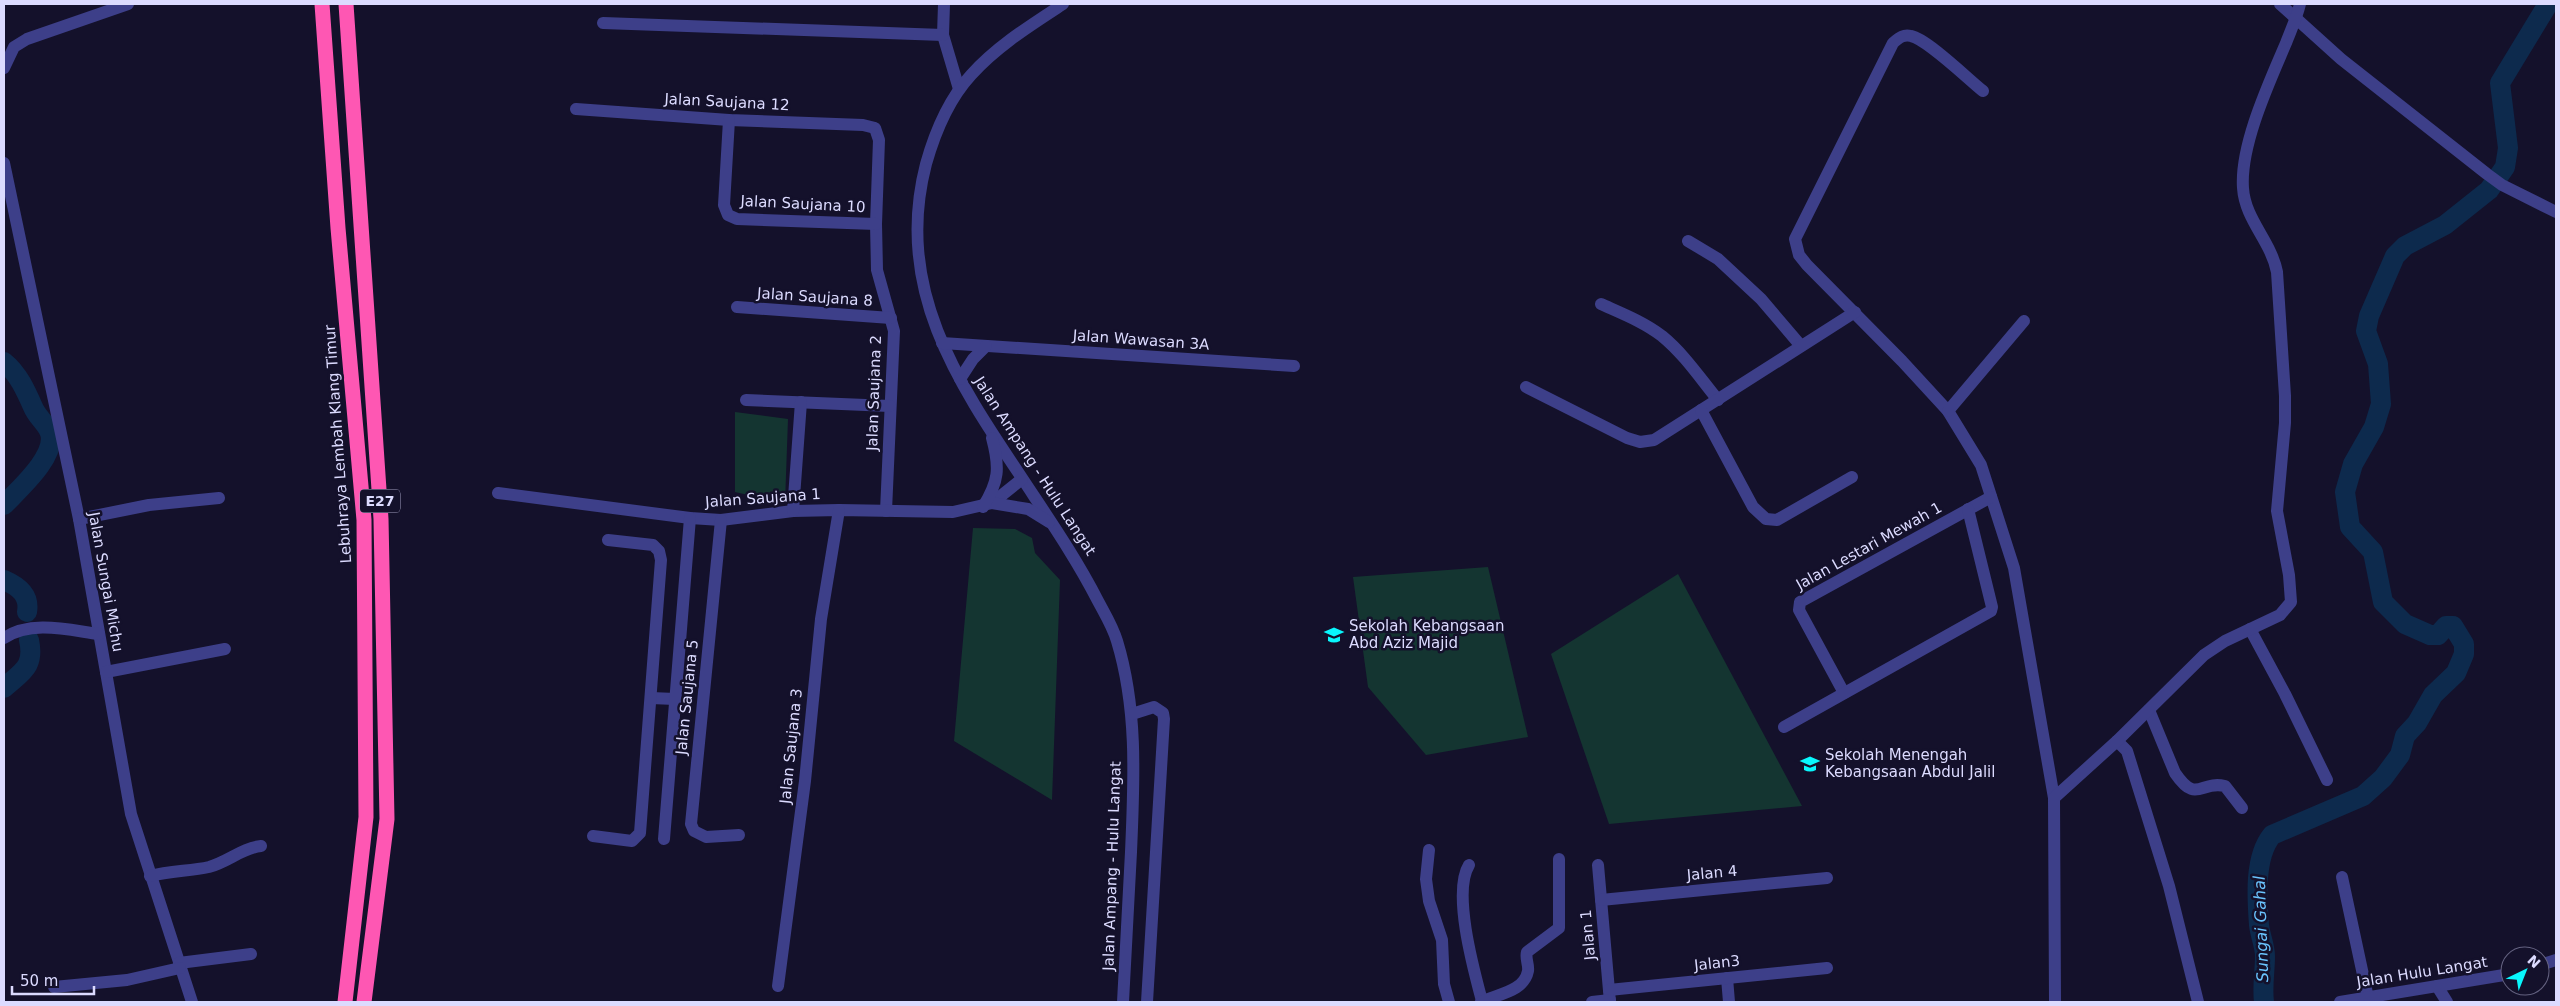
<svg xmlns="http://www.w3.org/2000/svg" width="2560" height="1006" font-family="'DejaVu Sans',sans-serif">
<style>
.green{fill:#143531}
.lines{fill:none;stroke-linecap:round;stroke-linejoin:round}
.river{stroke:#0d2a4d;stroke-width:20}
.minor{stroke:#3d3f89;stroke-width:12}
.highway{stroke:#fe57b3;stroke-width:15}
.labels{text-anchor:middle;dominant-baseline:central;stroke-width:5;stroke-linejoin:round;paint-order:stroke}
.shield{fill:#14112b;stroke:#a09ebf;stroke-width:1}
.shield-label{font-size:14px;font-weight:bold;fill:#dcdbff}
.street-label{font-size:15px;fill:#dcdbff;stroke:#14112b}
.poi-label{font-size:15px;fill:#dcdbff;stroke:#14112b;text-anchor:start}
.water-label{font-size:16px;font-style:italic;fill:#6ac4fe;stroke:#14112b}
</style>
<rect width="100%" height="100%" fill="#14112b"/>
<g class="green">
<polygon points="735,412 788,419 785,503 735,492"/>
<polygon points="973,528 1015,529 1032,538 1035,553 1060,580 1052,800 954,741"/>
<polygon points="1488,567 1528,737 1426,755 1368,687 1353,577"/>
<polygon points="1678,574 1802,806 1609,824 1551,654"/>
</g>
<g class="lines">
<g class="river">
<path d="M 4,362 C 18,373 26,391 33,407 C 37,417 47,424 50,433 C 57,456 19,489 4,505"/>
<path d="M 4,580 C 18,586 30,595 27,612"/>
<path d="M 4,688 C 21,672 35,668 29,640"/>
<path d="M 2264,1002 C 2262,986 2265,972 2265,956 C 2265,946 2260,935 2259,925 C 2257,898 2254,857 2272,835 L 2363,796 L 2383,778 L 2400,755 L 2405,736 L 2417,723 L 2433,695 L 2456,673 L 2464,654 L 2464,644 L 2453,626 L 2446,626 L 2438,635 L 2430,635 L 2405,624 L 2383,602 L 2373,552 L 2350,527 L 2345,492 L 2353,464 L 2374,427 L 2381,404 L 2378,364 L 2366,331 L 2369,316 L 2395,256 L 2405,246 L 2445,225 L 2489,190 L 2505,167 L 2508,148 L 2500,83 L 2548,4"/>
</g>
<g class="minor">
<polyline points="944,4 943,35 959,89"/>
<path d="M 1063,4 C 1031,25 997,46 971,75 C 948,100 935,132 926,164 C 894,287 956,380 1022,478 C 1049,519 1076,558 1098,601 C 1105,614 1113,627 1117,641 C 1138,710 1134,781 1131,852 C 1128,902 1126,952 1123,1002"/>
<polyline points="2280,4 2341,59 2487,174 2502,185 2556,212"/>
<polyline points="603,23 943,35"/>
<polyline points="4,68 14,47 27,39 128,4"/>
<path d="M 1983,91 C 1968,79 1927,39 1911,36 C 1903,34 1899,38 1893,43 L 1795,239 L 1799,255 L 1807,265 L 1902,361 L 1948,411 L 1981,465 L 2014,568 L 2054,798"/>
<polyline points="576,109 729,120 863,125 875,128 879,140 876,224 877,270 894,331 886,511"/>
<polyline points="729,120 724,205 728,215 737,219 876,224"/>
<polyline points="4,163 79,519 131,814 192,1002"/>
<polyline points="1688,241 1718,259 1761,299 1801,346"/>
<path d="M 1601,304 C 1621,313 1644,322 1662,336 C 1684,354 1700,378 1718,400"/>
<polyline points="737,307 891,318"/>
<polyline points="942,343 1294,366"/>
<polyline points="960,379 973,359 986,346"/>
<polyline points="1526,387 1627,438 1640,442 1654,440 1855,312"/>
<polyline points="746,400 890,406"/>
<polyline points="1701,410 1753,507 1766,519 1777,520 1852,477"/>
<polyline points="1948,411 2024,321"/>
<polyline points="498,493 690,518 721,520 793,511 839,510 953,512 992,503 1022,479"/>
<polyline points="992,503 1028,509 1049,522"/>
<path d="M 983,507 C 999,481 1000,468 992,438"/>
<polyline points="793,511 801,402"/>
<polyline points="79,519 149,505 219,498"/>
<polyline points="721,520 691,824 694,831 706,837 739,835"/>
<polyline points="2250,629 2285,694 2327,780"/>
<path d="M 4,638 C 32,620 68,630 99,634"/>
<polyline points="106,672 225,649"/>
<polyline points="1844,693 1799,610 1800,602 1991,497"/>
<polyline points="651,698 675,699"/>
<path d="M 2149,710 L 2175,773 C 2197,805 2200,780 2225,786 L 2242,808"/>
<polyline points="1132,714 1154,707 1163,713 1164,719 1147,1002"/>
<polyline points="1784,727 1991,611 1992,607 1968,509"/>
<polyline points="2117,741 2127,751 2169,886 2198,1002"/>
<polyline points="593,836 632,841 640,833 661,560 659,551 653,545 608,540"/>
<polyline points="664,839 690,518"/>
<polyline points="1429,850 1426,879 1429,901 1442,940 1444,984 1449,1002"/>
<path d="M 1469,865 C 1452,892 1474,971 1482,1001"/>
<polyline points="1598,865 1610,1002"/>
<path d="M 150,876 C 170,871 190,871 209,867 C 228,862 242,848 261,846"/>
<polyline points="2342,877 2368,998"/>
<polyline points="1601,900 1827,878"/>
<polyline points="179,963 251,954"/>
<polyline points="2540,965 2556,960"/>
<polyline points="1727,978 1729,1002"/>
<polyline points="778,986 805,781 821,619 839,510"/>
<polyline points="2437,986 2447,1002"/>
<polyline points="54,987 127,980 180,968"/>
<polyline points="1609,990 1827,968"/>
<path d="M 1481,1002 C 1497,994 1524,992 1528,971 C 1529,964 1525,959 1527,952 L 1559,928 L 1559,859"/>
<polyline points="1592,1002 1610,1000"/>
<path d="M 2055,1002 L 2054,798 L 2117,741 L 2204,655 L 2225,641 L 2280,615 L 2291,602 L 2289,575 L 2277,511 L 2285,423 L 2285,396 L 2277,272 C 2271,241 2245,220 2243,188 C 2240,145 2269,83 2286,43 C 2291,30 2297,17 2300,4"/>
<polyline points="2340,1002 2510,974"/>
</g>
<g class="highway">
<polyline points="322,4 338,228 364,520 366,817 345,1002"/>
<polyline points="346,4 381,519 387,819 364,1002"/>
</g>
</g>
<defs>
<g id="school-bare" transform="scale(1.5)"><path d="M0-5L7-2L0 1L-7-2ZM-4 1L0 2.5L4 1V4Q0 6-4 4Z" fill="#09f7fd" stroke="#14112b" stroke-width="2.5" paint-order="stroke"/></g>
</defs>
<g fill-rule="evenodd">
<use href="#school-bare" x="1334" y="635"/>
<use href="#school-bare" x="1810" y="764"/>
</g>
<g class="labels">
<rect class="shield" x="360" y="489.5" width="40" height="23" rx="4"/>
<g class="shield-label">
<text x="380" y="501">E27</text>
</g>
<g class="street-label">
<text transform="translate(727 102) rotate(3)">Jalan Saujana 12</text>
<text transform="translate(803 204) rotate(3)">Jalan Saujana 10</text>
<text transform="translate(815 297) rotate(4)">Jalan Saujana 8</text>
<text transform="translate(1141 340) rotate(4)">Jalan Wawasan 3A</text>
<text transform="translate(874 393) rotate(-88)">Jalan Saujana 2</text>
<text transform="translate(338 444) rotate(-94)">Lebuhraya Lembah Klang Timur</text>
<text transform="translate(1035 466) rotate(57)">Jalan Ampang - Hulu Langat</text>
<text transform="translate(763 498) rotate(-4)">Jalan Saujana 1</text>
<text transform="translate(1869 546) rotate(-29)">Jalan Lestari Mewah 1</text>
<text transform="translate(106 582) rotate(80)">Jalan Sungai Michu</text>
<text transform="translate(687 697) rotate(-84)">Jalan Saujana 5</text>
<text transform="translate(791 746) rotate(-84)">Jalan Saujana 3</text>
<text transform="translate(1112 866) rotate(-88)">Jalan Ampang - Hulu Langat</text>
<text transform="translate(1712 873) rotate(-5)">Jalan 4</text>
<text transform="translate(1588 935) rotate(-95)">Jalan 1</text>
<text transform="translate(1717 963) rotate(-6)">Jalan3</text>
<text transform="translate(2422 972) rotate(-9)">Jalan Hulu Langat</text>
</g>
<g class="poi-label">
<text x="1349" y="626">Sekolah Kebangsaan<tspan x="1349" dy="17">Abd Aziz Majid</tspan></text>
<text x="1825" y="755">Sekolah Menengah<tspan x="1825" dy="17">Kebangsaan Abdul Jalil</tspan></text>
</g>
<g class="water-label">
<text transform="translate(2261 929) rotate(-92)">Sungai Gahal</text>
</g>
</g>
<rect width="2560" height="1006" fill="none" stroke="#dcdbff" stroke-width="10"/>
<g transform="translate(2525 971) rotate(43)"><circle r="24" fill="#14112b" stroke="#646280"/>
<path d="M0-4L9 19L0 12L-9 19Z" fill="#09f7fd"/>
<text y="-8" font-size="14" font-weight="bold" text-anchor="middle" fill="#dcdbff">N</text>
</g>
<path d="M12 986v8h82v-8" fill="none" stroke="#dcdbff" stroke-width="2.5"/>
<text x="20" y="986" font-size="15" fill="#dcdbff" stroke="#14112b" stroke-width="4" paint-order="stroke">50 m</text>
</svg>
